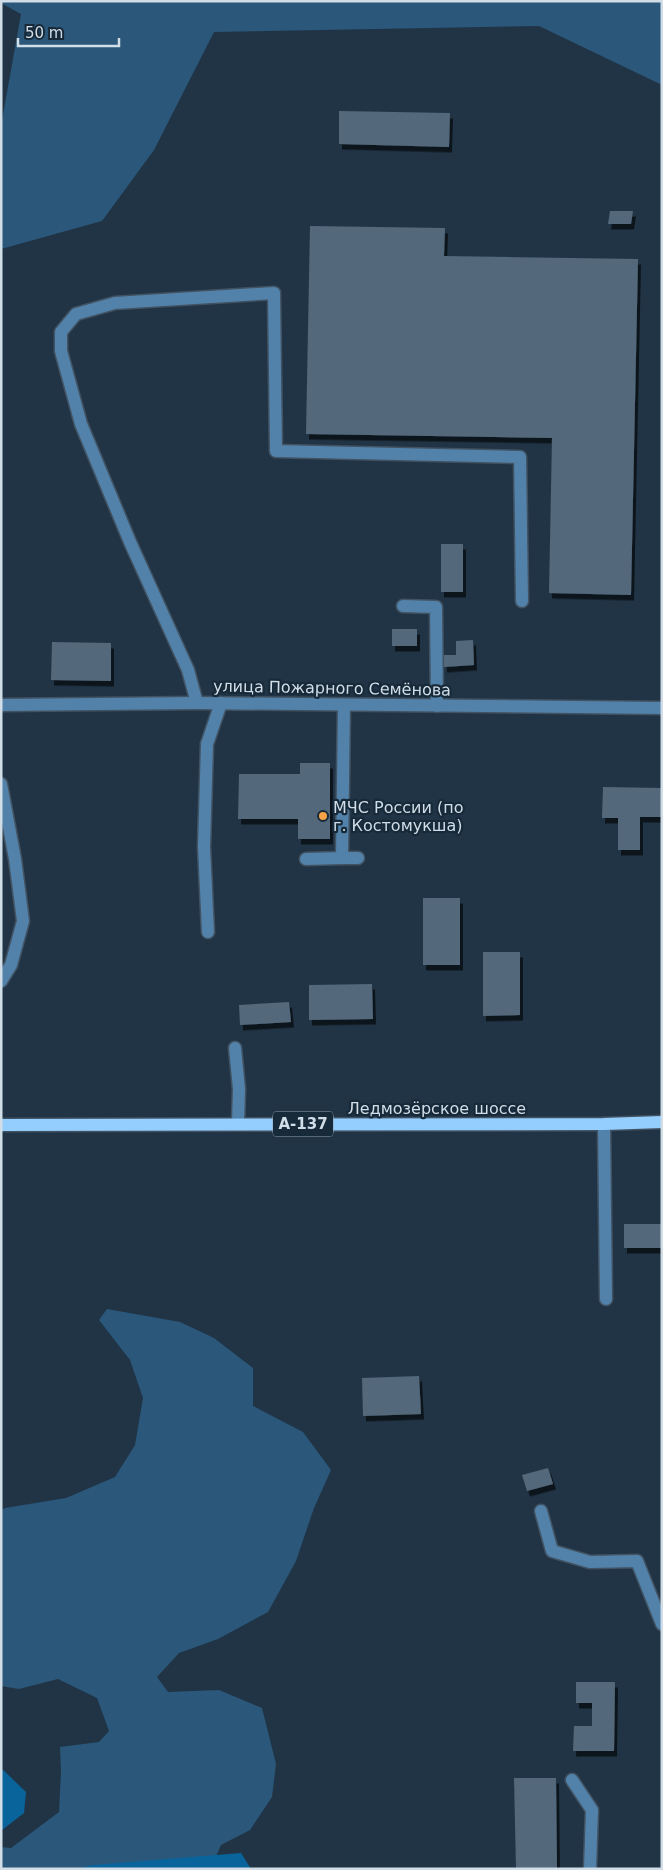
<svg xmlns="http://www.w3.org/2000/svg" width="663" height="1870" font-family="'DejaVu Sans',sans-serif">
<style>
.green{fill:#2a577a}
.water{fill:#0a649c}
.building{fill:#53687a;filter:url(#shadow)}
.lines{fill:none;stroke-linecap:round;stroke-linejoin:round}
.minor-casing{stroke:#415262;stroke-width:15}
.major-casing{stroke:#415262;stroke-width:15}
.minor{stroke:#5282a9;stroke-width:12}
.major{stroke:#94cefe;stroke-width:12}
.poi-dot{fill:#f6a247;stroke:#172a3a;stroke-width:2}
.labels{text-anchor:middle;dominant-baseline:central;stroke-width:4.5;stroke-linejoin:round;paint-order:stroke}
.shield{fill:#172a3a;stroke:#99a7b3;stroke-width:1}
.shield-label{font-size:15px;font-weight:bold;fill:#d1dde7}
.street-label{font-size:16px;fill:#d1dde7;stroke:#172a3a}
.poi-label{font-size:16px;fill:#d1dde7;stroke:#172a3a;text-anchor:start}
</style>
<defs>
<filter id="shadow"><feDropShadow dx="3" dy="5.5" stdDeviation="0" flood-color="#0009"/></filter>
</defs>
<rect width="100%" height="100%" fill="#213445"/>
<g class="green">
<polygon points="1,1 662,1 662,85 539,26 214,32 154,150 102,221 1,249 1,126 21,14 1,3"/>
<polygon points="107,1309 180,1322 214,1338 253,1368 253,1406 303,1432 331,1470 314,1508 296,1561 268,1612 218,1639 179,1653 157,1677 168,1692 219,1690 262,1708 276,1764 272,1797 250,1830 221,1845 214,1861 124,1869 1,1869 1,1847 11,1848 59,1812 61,1771 60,1747 99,1742 109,1731 97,1698 58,1679 19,1689 1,1686 1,1510 5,1508 66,1498 115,1477 135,1445 143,1398 130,1360 99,1320"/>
</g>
<g class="water">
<polygon points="1,1768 26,1792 24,1813 2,1830"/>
<polygon points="241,1853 251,1869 78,1869 92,1865"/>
</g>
<g class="building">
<polygon points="339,111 450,113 449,147 339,144"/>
<polygon points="610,211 633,211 631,224 608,224"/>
<polygon points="310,226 445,228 444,256 638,259 631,595 549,593 552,438 306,434"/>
<rect x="441" y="544" width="22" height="48"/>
<rect x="392" y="629" width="25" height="17"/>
<polygon points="473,640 474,665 444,667 444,655 456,655 456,641"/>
<polygon points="52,642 111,643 111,681 51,680"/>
<polygon points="300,763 330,763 330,839 298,839 298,819 238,819 239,774 300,774"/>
<polygon points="603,787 662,788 662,817 640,817 640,850 618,850 618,818 602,818"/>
<rect x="423" y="898" width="37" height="67"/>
<polygon points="483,952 520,952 520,1015 483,1016"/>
<polygon points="372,984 373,1019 309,1020 309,985"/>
<polygon points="289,1002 291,1022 240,1025 239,1005"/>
<rect x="624" y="1224" width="38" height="24"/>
<polygon points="419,1376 421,1414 363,1416 362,1378"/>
<polygon points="548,1468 553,1484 527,1491 522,1475"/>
<polygon points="576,1682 615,1682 614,1751 573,1751 574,1726 592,1726 592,1703 576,1703"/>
<polygon points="514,1778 556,1778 557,1869 516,1869"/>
</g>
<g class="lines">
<g class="minor-casing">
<g id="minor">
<polyline points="403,606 436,607 437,706"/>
<polyline points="197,703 188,670 130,542 81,424 61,351 61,332 76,314 115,303 274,293 276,451 520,457 522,601"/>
<polyline points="1,705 197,703 662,708"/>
<polyline points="344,705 342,858 358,858"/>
<polyline points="1,784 15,859 23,921 11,965 1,981"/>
<polyline points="306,859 342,858"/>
<polyline points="208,932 204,847 207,744 221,703"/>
<polyline points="235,1048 239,1089 238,1124"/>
<polyline points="604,1124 606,1299"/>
<polyline points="541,1511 552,1551 590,1562 637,1561 662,1624"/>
<polyline points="572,1780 592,1810 590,1869"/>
</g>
</g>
<g class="major-casing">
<polyline id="major" points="1,1125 604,1124 662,1122"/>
</g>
<use href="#minor" class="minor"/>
<use href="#major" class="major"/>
</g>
<circle class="poi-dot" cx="323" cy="816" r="5"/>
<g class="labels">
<rect class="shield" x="273" y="1111.5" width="60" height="25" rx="4"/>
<g class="shield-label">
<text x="303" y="1124">А-137</text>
</g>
<g class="street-label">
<text transform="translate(332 688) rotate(1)">улица Пожарного Семёнова</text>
<text x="437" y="1108">Ледмозёрское шоссе</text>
</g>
<g class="poi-label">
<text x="333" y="807">МЧС России (по<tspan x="333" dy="18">г. Костомукша)</tspan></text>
</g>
</g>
<rect width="663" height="1870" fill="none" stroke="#d1dde7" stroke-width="5"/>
<path d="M18 38v8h101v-8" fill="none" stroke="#d1dde7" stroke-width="2.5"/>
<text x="25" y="38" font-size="15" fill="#d1dde7" stroke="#172a3a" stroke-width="4" paint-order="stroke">50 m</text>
</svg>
